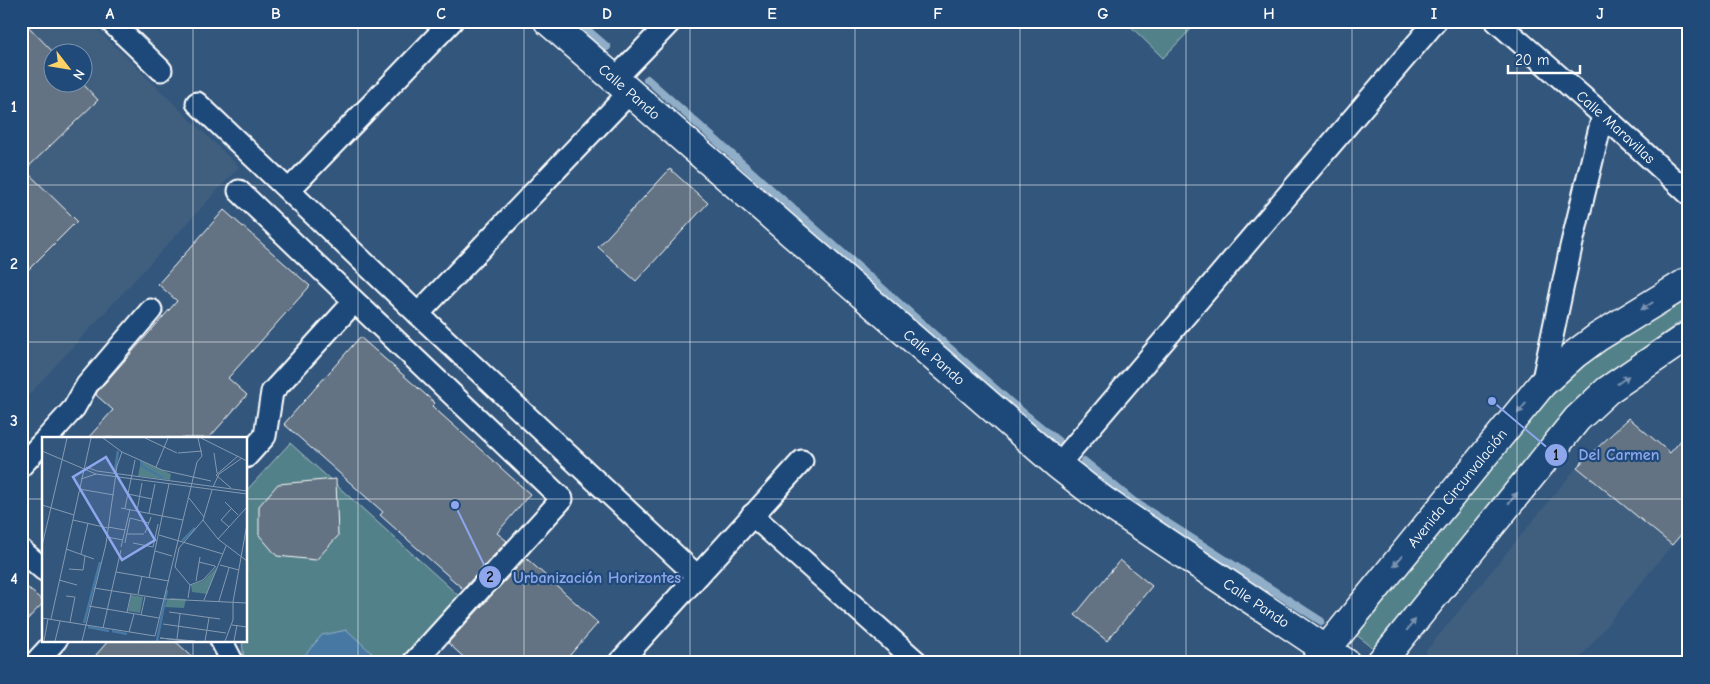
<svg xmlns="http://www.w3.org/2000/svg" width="1710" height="684" font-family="'Comic Neue',sans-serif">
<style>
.built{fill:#415f7f;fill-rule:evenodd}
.green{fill:#53818a;stroke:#a9c0c4}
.water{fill:#4678a3;stroke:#90aec8}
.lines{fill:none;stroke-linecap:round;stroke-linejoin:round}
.stream{stroke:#90aec8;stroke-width:8}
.building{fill:#637383;stroke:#fff}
.street-casing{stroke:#fff;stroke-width:25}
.secondary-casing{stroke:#fff;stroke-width:31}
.street{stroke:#1f4a7a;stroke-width:21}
.secondary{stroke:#1f4a7a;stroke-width:28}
.oneway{fill:#7992af}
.grid{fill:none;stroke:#fff;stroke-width:1;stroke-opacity:0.55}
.labels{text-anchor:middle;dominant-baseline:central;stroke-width:4.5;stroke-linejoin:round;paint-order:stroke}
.street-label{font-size:15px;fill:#fff;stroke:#1f4a7a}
.inset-river{fill:none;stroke:#4678a3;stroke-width:2.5}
.inset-road{fill:none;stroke:#859ab1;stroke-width:1}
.view{fill:#8ea6ec;fill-opacity:0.15;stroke:#8ea6ec;stroke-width:2.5}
.inset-edge{fill:none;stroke:#fff;stroke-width:2.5}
.leader{fill:none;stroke:#8ea6ec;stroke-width:2}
.callout-dot{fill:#8ea6ec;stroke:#1f4a7a;stroke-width:2}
.mark-label{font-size:15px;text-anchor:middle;font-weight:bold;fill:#111}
.callout-label{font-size:16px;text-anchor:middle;font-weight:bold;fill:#8ea6ec;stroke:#1f4a7a;stroke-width:4.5;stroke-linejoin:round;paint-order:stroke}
.neatline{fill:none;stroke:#fff;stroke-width:2}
.grid-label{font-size:16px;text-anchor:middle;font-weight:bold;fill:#fff}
</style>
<rect width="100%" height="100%" fill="#33567d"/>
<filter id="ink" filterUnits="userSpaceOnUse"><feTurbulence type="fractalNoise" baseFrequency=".02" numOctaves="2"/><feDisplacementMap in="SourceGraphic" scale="10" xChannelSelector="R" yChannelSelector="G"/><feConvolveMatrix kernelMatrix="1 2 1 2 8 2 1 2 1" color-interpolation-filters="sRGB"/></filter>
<g filter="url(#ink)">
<g class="built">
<path d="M 21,21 L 89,21 L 239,167 L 21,403 ZM 52,52 L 82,52 L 82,82 L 52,82 Z"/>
<polygon points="1577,467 1672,545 1576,663 1423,663 1426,651"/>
</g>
<g class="green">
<polygon points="1125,21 1199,21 1163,58"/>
<polygon points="1689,297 1689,315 1608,374 1376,650 1351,631 1549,392 1591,355"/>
<polygon points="290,443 460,597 402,663 244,663 242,640 246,640 246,491"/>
</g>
<polygon class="water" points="347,630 376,657 375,663 302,663 300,661 322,635"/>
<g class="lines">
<g class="stream">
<polyline points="577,21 607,47"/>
<polyline points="647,79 1010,402 1063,445"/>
<polyline points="1084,461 1133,501 1321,621"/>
</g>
</g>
<g class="building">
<polygon points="21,21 23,21 53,52 52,82 81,82 98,100 25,170 77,221 21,277"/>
<polygon points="670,169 708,203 636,281 598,247"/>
<polygon points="224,210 310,286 228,378 247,395 209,438 88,438 113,410 96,395 97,392 177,301 158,284"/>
<polygon points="360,337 435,403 432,406 530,494 497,533 507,541 463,589 380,515 383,512 284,424"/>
<polygon points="1629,418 1670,453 1689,431 1689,525 1672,545 1577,467"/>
<polygon points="336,479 338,536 316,560 277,556 259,535 259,506 278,484"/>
<polygon points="526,558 598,623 563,663 470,663 448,643"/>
<polygon points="1120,560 1152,586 1107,641 1075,615"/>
<polygon points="21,582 44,602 21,626"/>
<polygon points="109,640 174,640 199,663 89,663"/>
</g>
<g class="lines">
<g class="street-casing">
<g id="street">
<polyline points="110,21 161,70"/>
<path id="s1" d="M 1496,21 L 1603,115 L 1689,194"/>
<polyline points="615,79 671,21"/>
<polyline points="197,103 418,314 697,576"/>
<polyline points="289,190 452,21"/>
<polyline points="239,191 562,499 413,663"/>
<polyline points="418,314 630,92"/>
<polyline points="1542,384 1571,247 1603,115"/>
<polyline points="47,438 74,408 87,385 151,310"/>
<polyline points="246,457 265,436 272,392 354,302"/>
<polyline points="1058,465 1436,21"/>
<polyline points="21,466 44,441"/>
<polyline points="752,515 918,663"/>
<polyline points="21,550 44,570"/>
<polyline points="221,640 233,663"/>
<polyline points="35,663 56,640"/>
<polyline points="619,663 802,461"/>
</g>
</g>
<g class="secondary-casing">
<g id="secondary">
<path id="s2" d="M 548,21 L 1058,465 L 1104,501 L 1346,663"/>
<path id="s3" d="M 1316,662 L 1542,384 L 1575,354 L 1598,337 L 1689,281"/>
<polyline points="1380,663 1577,419 1608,390 1689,335"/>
</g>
</g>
<use href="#street" class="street"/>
<use href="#secondary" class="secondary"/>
</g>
<defs><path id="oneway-solid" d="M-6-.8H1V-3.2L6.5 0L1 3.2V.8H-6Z" transform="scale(1.25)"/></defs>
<g class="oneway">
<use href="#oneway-solid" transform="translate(1647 306) rotate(148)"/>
<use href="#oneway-solid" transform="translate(1623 380) rotate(-35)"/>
<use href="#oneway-solid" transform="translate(1522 408) rotate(129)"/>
<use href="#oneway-solid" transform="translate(1513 498) rotate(-51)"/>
<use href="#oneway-solid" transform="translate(1398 561) rotate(129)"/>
<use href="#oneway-solid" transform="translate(1411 625) rotate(-51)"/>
</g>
</g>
<path class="grid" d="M 193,21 L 193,438M 358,21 L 358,663M 524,21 L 524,663M 690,21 L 690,663M 855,21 L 855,663M 1020,21 L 1020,663M 1186,21 L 1186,663M 1352,21 L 1352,663M 1517,21 L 1517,663M 21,185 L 1689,185M 21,342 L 1689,342M 21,499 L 44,499M 246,499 L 1689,499M 193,640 L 193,663"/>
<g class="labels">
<g class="street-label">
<text stroke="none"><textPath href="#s2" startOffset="108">Calle Pando</textPath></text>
<text stroke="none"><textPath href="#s1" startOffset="160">Calle Maravillas</textPath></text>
<text stroke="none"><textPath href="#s2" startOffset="512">Calle Pando</textPath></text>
<text stroke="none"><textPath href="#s3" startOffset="224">Avenida Circunvalación</textPath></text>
<text stroke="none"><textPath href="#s2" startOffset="918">Calle Pando</textPath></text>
</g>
</g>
<g transform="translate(42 437)">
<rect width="205" height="205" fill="#33567d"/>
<path d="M 99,24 L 129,37 L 128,43 L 96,39 ZM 175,130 L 165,157 L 150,155 L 149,148 L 161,144 ZM 89,158 L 101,160 L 98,176 L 86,174 ZM 129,161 L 144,162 L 142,171 L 123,170 L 125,163 Z" fill="#53818a"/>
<path class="inset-river" d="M 99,24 L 100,29 L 121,41M 73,34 L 76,14M 140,104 L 153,91M 42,186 L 58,125M 46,190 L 67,194M 70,194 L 85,197M 115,204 L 125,153"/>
<path class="inset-road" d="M 61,1 L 80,15 L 120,33 L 169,44M 103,1 L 135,16M 159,1 L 205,24M 0,14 L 54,37 L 205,57M 136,16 L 160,14M 172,16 L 175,36M 21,19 L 25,1M 44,30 L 55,34 L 205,54M 114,30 L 126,1M 39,42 L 54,37M 171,50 L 177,37 L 200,21M 189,51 L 174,38 L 196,19M 37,52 L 72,58M 86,57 L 110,62M 147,61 L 162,80M 183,65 L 196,78M 0,68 L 32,78M 79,71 L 141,83M 83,71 L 93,23M 95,74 L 100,46M 107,76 L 113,47M 31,83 L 66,91M 161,83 L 176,102 L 205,124M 66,90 L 83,93M 187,90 L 179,83 L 189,72M 103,96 L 109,80M 85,97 L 102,97M 117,98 L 181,117M 65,100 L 81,103M 176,102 L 205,70M 83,106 L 88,81 L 107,86M 91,106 L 111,110 L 116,87M 0,109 L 21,19M 79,110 L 88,72M 24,112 L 52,122M 113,114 L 130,119M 39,117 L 46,86M 157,125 L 173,129M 178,128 L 197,133M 27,132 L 41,133 L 43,119M 74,135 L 127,144M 107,141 L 127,47M 17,143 L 35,148M 154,144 L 158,120M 148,148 L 161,143 L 174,129M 52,151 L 122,162 L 205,166M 96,157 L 100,139M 24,159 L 33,160 L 28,185M 146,161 L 148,148 L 133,130 L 137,111 L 161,83 L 170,53M 162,163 L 184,109M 177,164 L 187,131M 47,169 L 117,181M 85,175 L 89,157M 127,175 L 178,182M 99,178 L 103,160M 0,181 L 113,199 L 155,25 L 160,19 L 156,1M 9,182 L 49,1M 121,187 L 184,196M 190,188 L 205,190M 61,191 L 79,113M 87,195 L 92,177M 135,202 L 138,177M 2,204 L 6,182M 13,204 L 18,184M 40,204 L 64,107 L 75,29 L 80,15M 144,204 L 118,201 L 153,204M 163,204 L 167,181M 183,204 L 191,183 L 191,165 L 205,87M 192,204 L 195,188"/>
<path class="view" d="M 64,20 L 113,103 L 80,123 L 31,40 Z"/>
<rect width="205" height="205" class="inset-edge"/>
</g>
<path class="leader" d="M1492 401L1556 455M455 505L490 577"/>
<g class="callout-dot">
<circle cx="1492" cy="401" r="5"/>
<circle cx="455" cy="505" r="5"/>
<circle cx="1556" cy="455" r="12"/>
<circle cx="490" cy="577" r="12"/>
</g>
<g class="mark-label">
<text x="1556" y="460">1</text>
<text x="490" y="582">2</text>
</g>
<g class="callout-label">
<text x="1619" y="460">Del Carmen</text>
<text x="597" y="583">Urbanización Horizontes</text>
</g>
<rect width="1710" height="684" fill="none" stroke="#1f4a7a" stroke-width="55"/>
<g transform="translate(68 68) rotate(121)"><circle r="24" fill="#1f4a7a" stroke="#7992af"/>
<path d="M0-4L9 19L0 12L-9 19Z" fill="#ffd166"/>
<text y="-8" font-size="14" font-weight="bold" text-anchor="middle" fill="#ffffff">N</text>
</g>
<path d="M1508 65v8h72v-8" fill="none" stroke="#ffffff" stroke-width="2.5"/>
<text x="1515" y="65" font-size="15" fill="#ffffff" stroke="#1f4a7a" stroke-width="4" paint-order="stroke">20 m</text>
<rect x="28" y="28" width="1654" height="628" class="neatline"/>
<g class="grid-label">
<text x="110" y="19">A</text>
<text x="276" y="19">B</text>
<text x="441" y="19">C</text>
<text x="607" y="19">D</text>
<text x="772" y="19">E</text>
<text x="938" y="19">F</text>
<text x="1103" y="19">G</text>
<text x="1269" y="19">H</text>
<text x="1434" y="19">I</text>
<text x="1600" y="19">J</text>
<text x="14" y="112">1</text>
<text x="14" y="269">2</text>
<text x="14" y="426">3</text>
<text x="14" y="584">4</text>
</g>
</svg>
